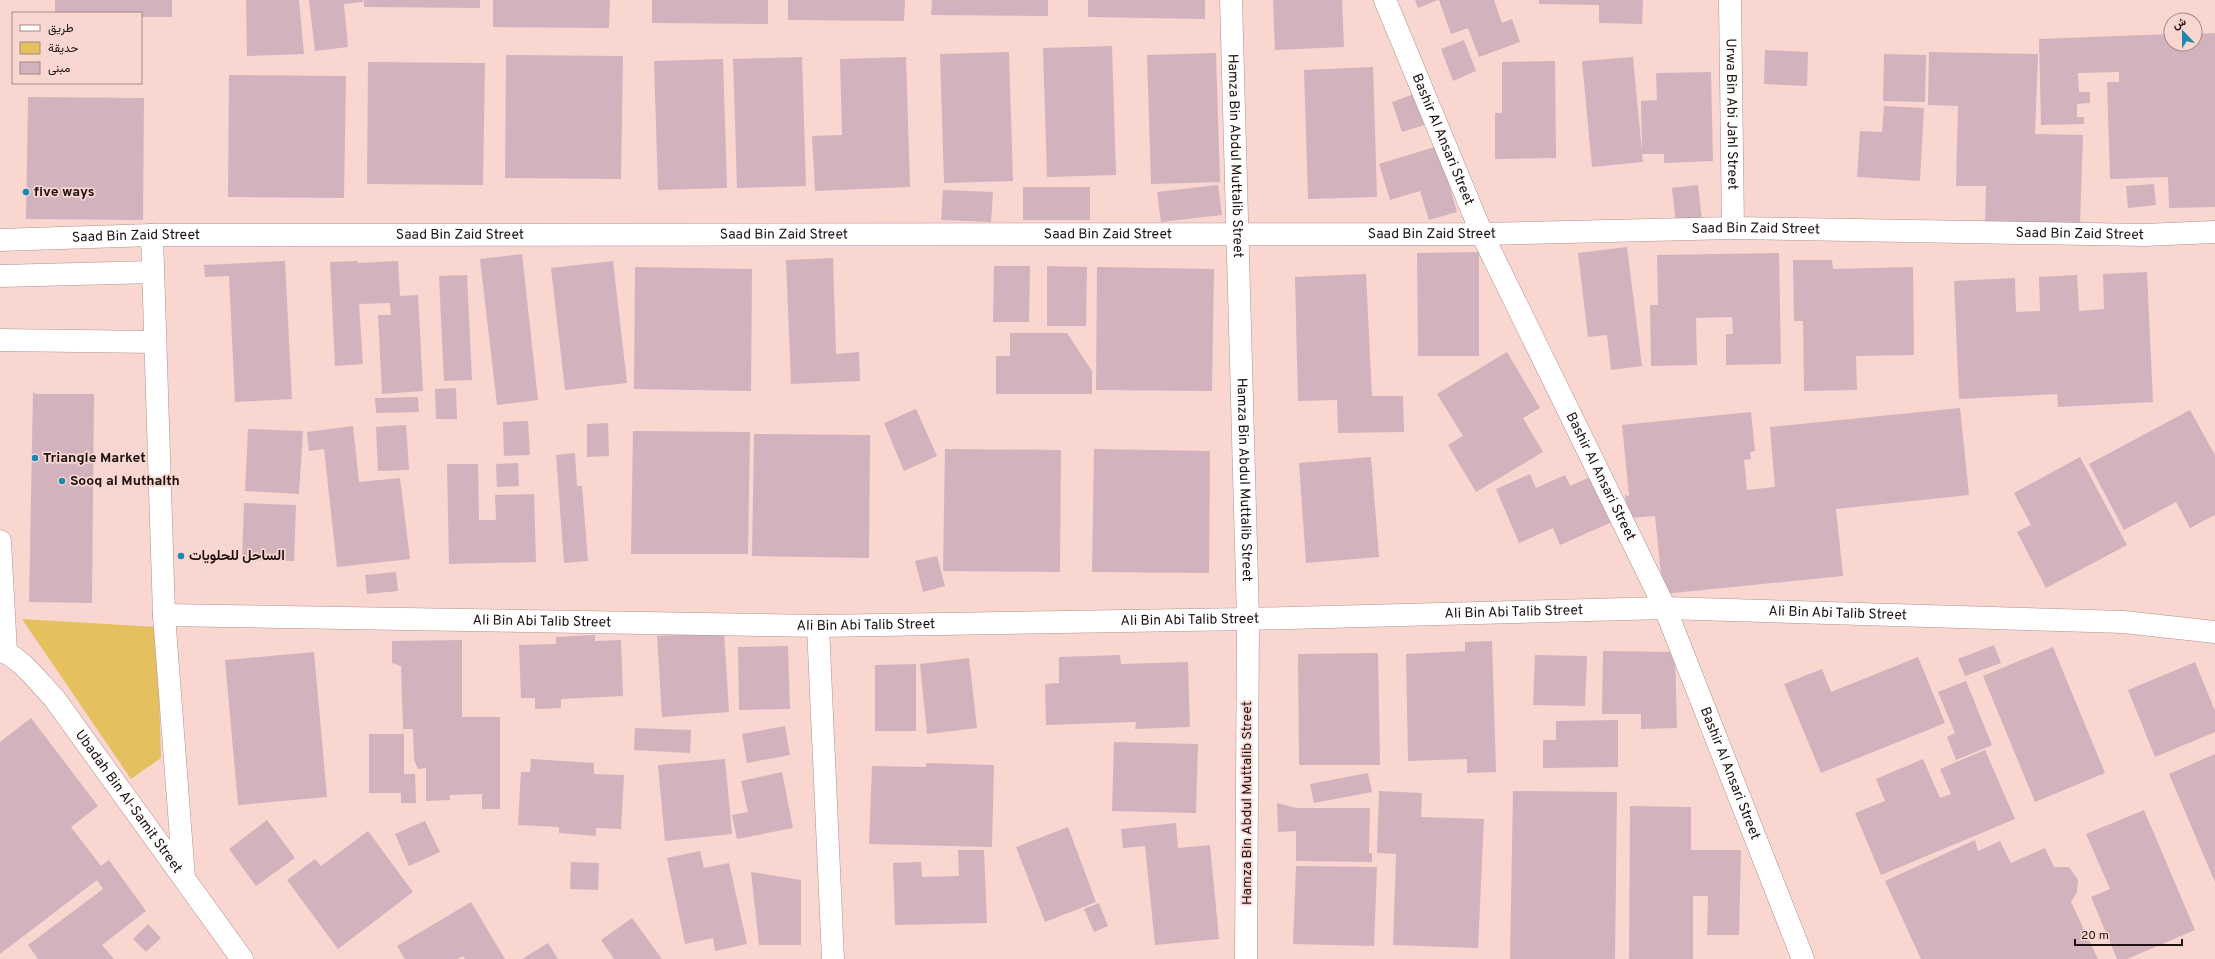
<svg xmlns="http://www.w3.org/2000/svg" width="2215" height="959" font-family="Overpass,Vazirmatn,sans-serif">
<style>
.green{fill:#e4c05f}
.building{fill:#d2b2bd}
.lines{fill:none;stroke-linecap:round;stroke-linejoin:round}
.service-casing{stroke:#b2918d;stroke-width:23}
.minor-casing{stroke:#b2918d;stroke-width:23}
.tertiary-casing{stroke:#b2918d;stroke-width:23}
.service{stroke:#fff;stroke-width:22}
.minor{stroke:#fff;stroke-width:22}
.tertiary{stroke:#fff;stroke-width:22}
.poi-dot{fill:#1d88af;stroke:#fad6d1;stroke-width:1.5}
.labels{text-anchor:middle;dominant-baseline:central;stroke-width:3.5;stroke-linejoin:round;paint-order:stroke}
.street-label{font-size:14px;fill:#1e1211;stroke:#fad6d1}
.poi-label{font-size:14px;font-weight:bold;fill:#1e1211;stroke:#fad6d1;text-anchor:start}
</style>
<rect width="100%" height="100%" fill="#fad6d1"/>
<polygon class="green" points="22,619 157,627 161,758 131,779"/>
<g class="building">
<polygon points="55,0 172,0 172,17 141,17 141,13 55,13"/>
<polygon points="246,0 299,0 304,54 247,56"/>
<polygon points="309,0 363,0 363,2 344,4 348,47 315,51"/>
<polygon points="364,0 480,0 480,8 364,7"/>
<polygon points="493,0 610,0 609,28 493,27"/>
<polygon points="652,0 768,0 768,24 652,23"/>
<polygon points="788,0 905,0 904,21 788,20"/>
<polygon points="932,0 1048,0 1048,16 931,15"/>
<polygon points="1088,0 1205,0 1205,19 1088,17"/>
<polygon points="1273,0 1342,0 1344,47 1275,50"/>
<polygon points="1415,0 1438,0 1418,8"/>
<polygon points="1439,0 1494,0 1502,23 1512,19 1520,42 1479,57 1468,28 1451,34"/>
<polygon points="1539,0 1643,0 1642,24 1599,23 1599,5 1539,4"/>
<polygon points="2215,33 2215,207 2169,208 2168,177 2110,179 2107,82 2119,82 2119,72 2078,73 2079,92 2090,92 2090,103 2077,104 2077,117 2084,117 2084,124 2041,125 2039,39 2171,34 2171,44 2195,44 2195,34"/>
<polygon points="1464,40 1476,71 1453,81 1441,49"/>
<polygon points="1112,46 1116,175 1047,177 1043,48"/>
<polygon points="1765,50 1808,52 1807,86 1764,84"/>
<polygon points="1009,52 1013,181 944,183 940,54"/>
<polygon points="1929,52 2038,54 2035,134 2083,135 2080,226 1985,224 1986,186 1956,186 1958,106 1928,105"/>
<polygon points="1216,53 1220,182 1151,184 1147,55"/>
<polygon points="1884,54 1926,55 1925,102 1883,101"/>
<polygon points="506,55 623,56 621,179 505,178"/>
<polygon points="802,57 806,186 737,188 733,59"/>
<polygon points="906,57 910,187 815,191 812,136 842,135 840,59"/>
<polygon points="1633,57 1642,153 1641,101 1657,100 1656,73 1711,72 1713,161 1664,163 1664,154 1642,154 1643,162 1592,167 1582,61"/>
<polygon points="723,59 727,188 658,190 654,61"/>
<polygon points="1555,61 1556,158 1495,159 1495,113 1502,113 1502,62"/>
<polygon points="368,62 485,63 483,185 367,184"/>
<polygon points="1373,67 1377,197 1308,199 1304,70"/>
<polygon points="229,75 346,76 344,198 228,197"/>
<polygon points="1414,94 1424,125 1402,132 1392,102"/>
<polygon points="28,97 144,98 143,220 26,219"/>
<polygon points="1884,106 1924,108 1920,181 1857,177 1860,131 1882,132"/>
<polygon points="1438,146 1457,212 1429,220 1420,191 1390,200 1379,164"/>
<polygon points="2154,184 2156,205 2128,208 2126,186"/>
<polygon points="1218,185 1222,215 1161,222 1157,192"/>
<polygon points="1698,185 1702,220 1676,223 1672,188"/>
<rect x="1023" y="187" width="67" height="33"/>
<polygon points="943,190 993,192 991,222 941,220"/>
<polygon points="1627,247 1642,366 1611,370 1607,335 1588,337 1578,253"/>
<polygon points="1479,252 1479,356 1418,356 1417,253"/>
<polygon points="1779,253 1781,364 1726,365 1726,334 1733,334 1732,317 1696,318 1697,365 1651,366 1650,305 1658,305 1657,255"/>
<polygon points="522,254 538,400 497,405 480,259"/>
<polygon points="833,258 836,354 859,352 860,381 791,384 786,260"/>
<polygon points="1793,260 1832,260 1833,269 1913,267 1914,355 1856,356 1857,390 1804,391 1803,321 1794,321"/>
<polygon points="285,261 292,399 235,402 229,276 205,277 204,265"/>
<polygon points="358,261 358,263 398,261 400,296 418,295 423,391 382,394 378,315 391,315 390,303 359,304 363,364 335,366 330,262"/>
<polygon points="613,261 627,383 565,390 551,268"/>
<polygon points="994,266 1030,266 1029,322 993,322"/>
<polygon points="1047,266 1087,267 1086,326 1047,326"/>
<polygon points="635,267 752,269 751,391 634,389"/>
<polygon points="1097,267 1214,269 1212,391 1096,390"/>
<polygon points="2147,272 2153,402 2058,407 2057,394 1959,399 1954,281 2015,278 2016,312 2040,311 2039,277 2077,275 2079,311 2104,309 2103,274"/>
<polygon points="1366,274 1372,396 1403,396 1404,432 1338,433 1337,400 1298,401 1295,277"/>
<polygon points="467,275 472,380 444,381 439,276"/>
<polygon points="1010,333 1067,333 1092,371 1092,394 996,394 996,356 1010,356"/>
<polygon points="1507,352 1540,408 1523,418 1543,452 1476,492 1448,445 1463,436 1437,394"/>
<polygon points="456,388 457,419 436,419 435,389"/>
<polygon points="33,392 36,394 94,394 92,603 29,602"/>
<polygon points="418,397 419,412 376,413 375,398"/>
<polygon points="1960,408 1969,495 1836,509 1843,576 1663,594 1655,516 1628,518 1625,495 1629,496 1622,425 1751,412 1755,451 1750,452 1751,459 1744,460 1747,490 1775,487 1770,427"/>
<polygon points="916,409 937,456 904,471 884,423"/>
<polygon points="2190,410 2215,455 2215,515 2190,528 2176,502 2124,530 2089,464"/>
<polygon points="528,421 530,455 504,456 503,422"/>
<polygon points="608,423 609,456 587,457 587,424"/>
<polygon points="406,425 409,470 378,471 376,427"/>
<polygon points="353,426 359,482 400,478 410,559 337,567 324,449 309,451 307,432"/>
<polygon points="248,429 303,431 299,494 245,491"/>
<polygon points="633,431 750,432 748,554 631,554"/>
<polygon points="754,434 870,435 869,558 752,556"/>
<polygon points="945,449 1061,450 1060,572 943,571"/>
<polygon points="1094,449 1210,451 1209,573 1092,572"/>
<polygon points="575,453 577,486 582,486 588,561 564,563 556,455"/>
<polygon points="1371,457 1379,557 1306,563 1299,463"/>
<polygon points="2080,457 2127,545 2046,588 2017,532 2031,525 2014,493"/>
<polygon points="518,463 519,486 497,487 496,464"/>
<polygon points="447,464 478,464 479,520 496,520 495,495 534,494 536,562 449,564"/>
<polygon points="1530,474 1536,488 1565,475 1570,486 1592,476 1612,522 1560,545 1553,528 1519,543 1496,489"/>
<polygon points="244,503 296,505 294,561 242,560"/>
<polygon points="937,556 945,586 923,592 915,561"/>
<polygon points="396,572 398,591 367,594 365,575"/>
<polygon points="724,632 729,712 662,717 657,636"/>
<polygon points="595,635 595,641 621,640 623,696 561,699 561,708 535,709 535,698 521,698 519,645 556,644 556,637"/>
<polygon points="462,640 462,717 500,717 500,809 482,809 482,794 450,795 450,800 426,801 426,768 418,769 414,760 413,729 403,729 401,666 392,663 392,641"/>
<polygon points="1492,641 1496,772 1467,773 1467,759 1408,761 1406,654 1465,651 1465,642"/>
<polygon points="1994,645 2001,663 1965,676 1958,659"/>
<polygon points="788,646 790,709 739,710 738,647"/>
<polygon points="2053,647 2105,773 2035,802 1983,676"/>
<polygon points="1603,651 1675,652 1677,728 1641,729 1641,714 1602,714"/>
<polygon points="314,652 327,797 238,805 225,660"/>
<polygon points="1378,653 1380,765 1299,765 1298,654"/>
<polygon points="1120,655 1121,664 1188,662 1190,727 1135,729 1136,722 1046,725 1045,684 1059,683 1059,657"/>
<polygon points="1535,655 1587,656 1585,706 1533,705"/>
<polygon points="1918,657 1945,723 1821,773 1784,684 1822,669 1831,692"/>
<polygon points="969,658 977,728 927,734 920,664"/>
<polygon points="2195,662 2215,711 2215,732 2155,757 2128,690"/>
<polygon points="916,664 916,731 875,731 875,665"/>
<polygon points="1966,681 1992,745 1956,760 1947,737 1955,733 1938,692"/>
<polygon points="31,718 98,806 71,827 101,866 109,860 146,911 102,945 114,959 38,959 28,945 103,889 97,880 0,954 0,742"/>
<polygon points="1618,720 1618,767 1543,768 1543,740 1556,740 1556,721"/>
<polygon points="785,726 790,755 747,763 742,734"/>
<polygon points="635,728 691,730 690,753 634,750"/>
<polygon points="369,734 404,734 404,774 415,774 416,803 401,803 401,793 369,793"/>
<polygon points="1114,742 1198,744 1196,813 1112,811"/>
<polygon points="1985,750 2015,819 1881,875 1855,813 1885,801 1876,779 1923,759 1940,798 1951,794 1940,769"/>
<polygon points="2215,754 2215,882 2169,774"/>
<polygon points="531,759 594,763 594,774 624,775 621,829 596,828 596,836 559,833 559,827 518,825 521,772 530,772"/>
<polygon points="725,759 732,834 665,841 658,765"/>
<polygon points="926,763 994,765 992,847 869,844 872,766 926,767"/>
<polygon points="782,772 793,828 737,839 732,815 748,812 741,781"/>
<polygon points="1368,773 1372,792 1314,803 1310,784"/>
<polygon points="1379,791 1422,793 1421,817 1484,819 1478,948 1393,945 1396,854 1377,853"/>
<polygon points="1513,791 1617,792 1615,959 1510,959"/>
<polygon points="1277,803 1296,808 1370,808 1369,853 1372,853 1372,862 1296,861 1296,831 1278,832"/>
<polygon points="1630,806 1691,807 1691,850 1741,850 1739,935 1707,935 1708,896 1693,896 1693,959 1629,959"/>
<polygon points="2144,810 2195,930 2127,959 2117,959 2091,897 2110,889 2086,834"/>
<polygon points="267,820 295,858 256,886 229,849"/>
<polygon points="425,821 440,852 409,866 395,834"/>
<polygon points="1176,823 1178,848 1210,845 1219,939 1155,945 1145,846 1123,848 1121,829"/>
<polygon points="1068,827 1096,902 1045,922 1016,847"/>
<polygon points="368,831 413,892 338,949 287,880 315,859 321,866"/>
<polygon points="1975,840 1978,851 2000,841 2011,863 2045,848 2054,867 2069,867 2078,880 2077,892 2071,902 2098,959 1921,959 1885,881"/>
<polygon points="958,850 984,850 987,923 895,925 893,863 921,862 922,877 959,876"/>
<polygon points="700,851 704,868 729,863 747,944 715,951 713,938 685,944 667,858"/>
<polygon points="571,862 599,863 598,890 570,889"/>
<polygon points="1296,866 1377,867 1374,946 1293,944"/>
<polygon points="751,872 801,880 801,945 759,945"/>
<polygon points="471,902 505,959 465,959 463,956 458,959 405,959 397,946"/>
<polygon points="1099,903 1108,926 1094,932 1084,909"/>
<polygon points="632,918 662,959 614,959 601,940"/>
<polygon points="148,924 161,938 146,952 133,939"/>
<polygon points="548,943 558,959 522,959"/>
</g>
<g class="lines">
<g class="service-casing">
<g id="service">
<path id="s1" d="M 1385,0 L 1482,234"/>
<polyline points="0,276 153,272"/>
<polyline points="0,340 155,342"/>
</g>
</g>
<g class="minor-casing">
<g id="minor">
<path id="s2" d="M 1231,0 L 1248,619 L 1246,959"/>
<path id="s3" d="M 1730,0 L 1733,228"/>
<path id="s4" d="M 1482,234 L 1665,608 L 1803,959"/>
<polyline points="152,235 164,615 184,878"/>
<path id="s5" d="M 0,240 L 152,235 L 1482,234 L 1733,228 L 2144,235 L 2215,232"/>
<path id="s6" d="M 164,615 L 818,626 L 1248,619 L 1665,608 L 2124,622 L 2215,632"/>
<polyline points="818,626 833,959"/>
</g>
</g>
<g class="tertiary-casing">
<g id="tertiary">
<polyline points="0,541 6,652"/>
<path id="s7" d="M 0,651 C 20,656 40,684 54,698 L 242,959"/>
</g>
</g>
<use href="#service" class="service"/>
<use href="#minor" class="minor"/>
<use href="#tertiary" class="tertiary"/>
</g>
<g class="poi-dot">
<circle cx="26" cy="192" r="4"/>
<circle cx="35" cy="458" r="4"/>
<circle cx="62" cy="481" r="4"/>
<circle cx="181" cy="556" r="4"/>
</g>
<g class="labels">
<g class="street-label">
<text stroke="none"><textPath href="#s3" startOffset="114">Urwa Bin Abi Jahl Street</textPath></text>
<text stroke="none"><textPath href="#s1" startOffset="151">Bashir Al Ansari Street</textPath></text>
<text stroke="none"><textPath href="#s2" startOffset="156">Hamza Bin Abdul Muttalib Street</textPath></text>
<text stroke="none"><textPath href="#s5" startOffset="1756">Saad Bin Zaid Street</textPath></text>
<text stroke="none"><textPath href="#s5" startOffset="1108">Saad Bin Zaid Street</textPath></text>
<text stroke="none"><textPath href="#s5" startOffset="2080">Saad Bin Zaid Street</textPath></text>
<text stroke="none"><textPath href="#s5" startOffset="460">Saad Bin Zaid Street</textPath></text>
<text stroke="none"><textPath href="#s5" startOffset="784">Saad Bin Zaid Street</textPath></text>
<text stroke="none"><textPath href="#s5" startOffset="1432">Saad Bin Zaid Street</textPath></text>
<text stroke="none"><textPath href="#s5" startOffset="136">Saad Bin Zaid Street</textPath></text>
<text stroke="none"><textPath href="#s4" startOffset="270">Bashir Al Ansari Street</textPath></text>
<text stroke="none"><textPath href="#s2" startOffset="480">Hamza Bin Abdul Muttalib Street</textPath></text>
<text stroke="none"><textPath href="#s6" startOffset="1350">Ali Bin Abi Talib Street</textPath></text>
<text stroke="none"><textPath href="#s6" startOffset="1674">Ali Bin Abi Talib Street</textPath></text>
<text stroke="none"><textPath href="#s6" startOffset="1026">Ali Bin Abi Talib Street</textPath></text>
<text stroke="none"><textPath href="#s6" startOffset="378">Ali Bin Abi Talib Street</textPath></text>
<text stroke="none"><textPath href="#s6" startOffset="702">Ali Bin Abi Talib Street</textPath></text>
<text stroke="none"><textPath href="#s4" startOffset="594">Bashir Al Ansari Street</textPath></text>
<text stroke="none"><textPath href="#s7" startOffset="200">Ubadah Bin Al-Samit Street</textPath></text>
<text transform="translate(1247 803) rotate(-90)">Hamza Bin Abdul Muttalib Street</text>
</g>
<g class="poi-label">
<text x="34" y="192">five ways</text>
<text x="43" y="458">Triangle Market</text>
<text x="70" y="481">Sooq al Muthalth</text>
<text x="189" y="556">الساحل للحلويات</text>
</g>
</g>
<rect x="12" y="12" width="130" height="72" fill="#fad6d1" stroke="#a28884"/>
<rect x="20" y="25" width="20" height="6" fill="#ffffff" stroke="#a28884"/>
<text x="48" y="32" font-size="12" fill="#1e1211">طريق</text>
<rect x="20" y="42" width="20" height="12" fill="#e4c05f" stroke="#a28884"/>
<text x="48" y="52" font-size="12" fill="#1e1211">حديقة</text>
<rect x="20" y="62" width="20" height="12" fill="#d2b2bd" stroke="#a28884"/>
<text x="48" y="72" font-size="12" fill="#1e1211">مبنى</text>
<g transform="translate(2183 32) rotate(338)"><circle r="19" fill="#fad6d1" stroke="#a28884"/>
<path d="M0-3L7 15L0 10L-7 15Z" fill="#1d88af"/>
<text y="-6" font-size="11" font-weight="bold" text-anchor="middle" fill="#1e1211">ش</text>
</g>
<path d="M2075 939v6h107v-6" fill="none" stroke="#1e1211" stroke-width="2"/>
<text x="2081" y="939" font-size="12" fill="#1e1211" stroke="#fad6d1" stroke-width="3" paint-order="stroke">20 m</text>
</svg>
